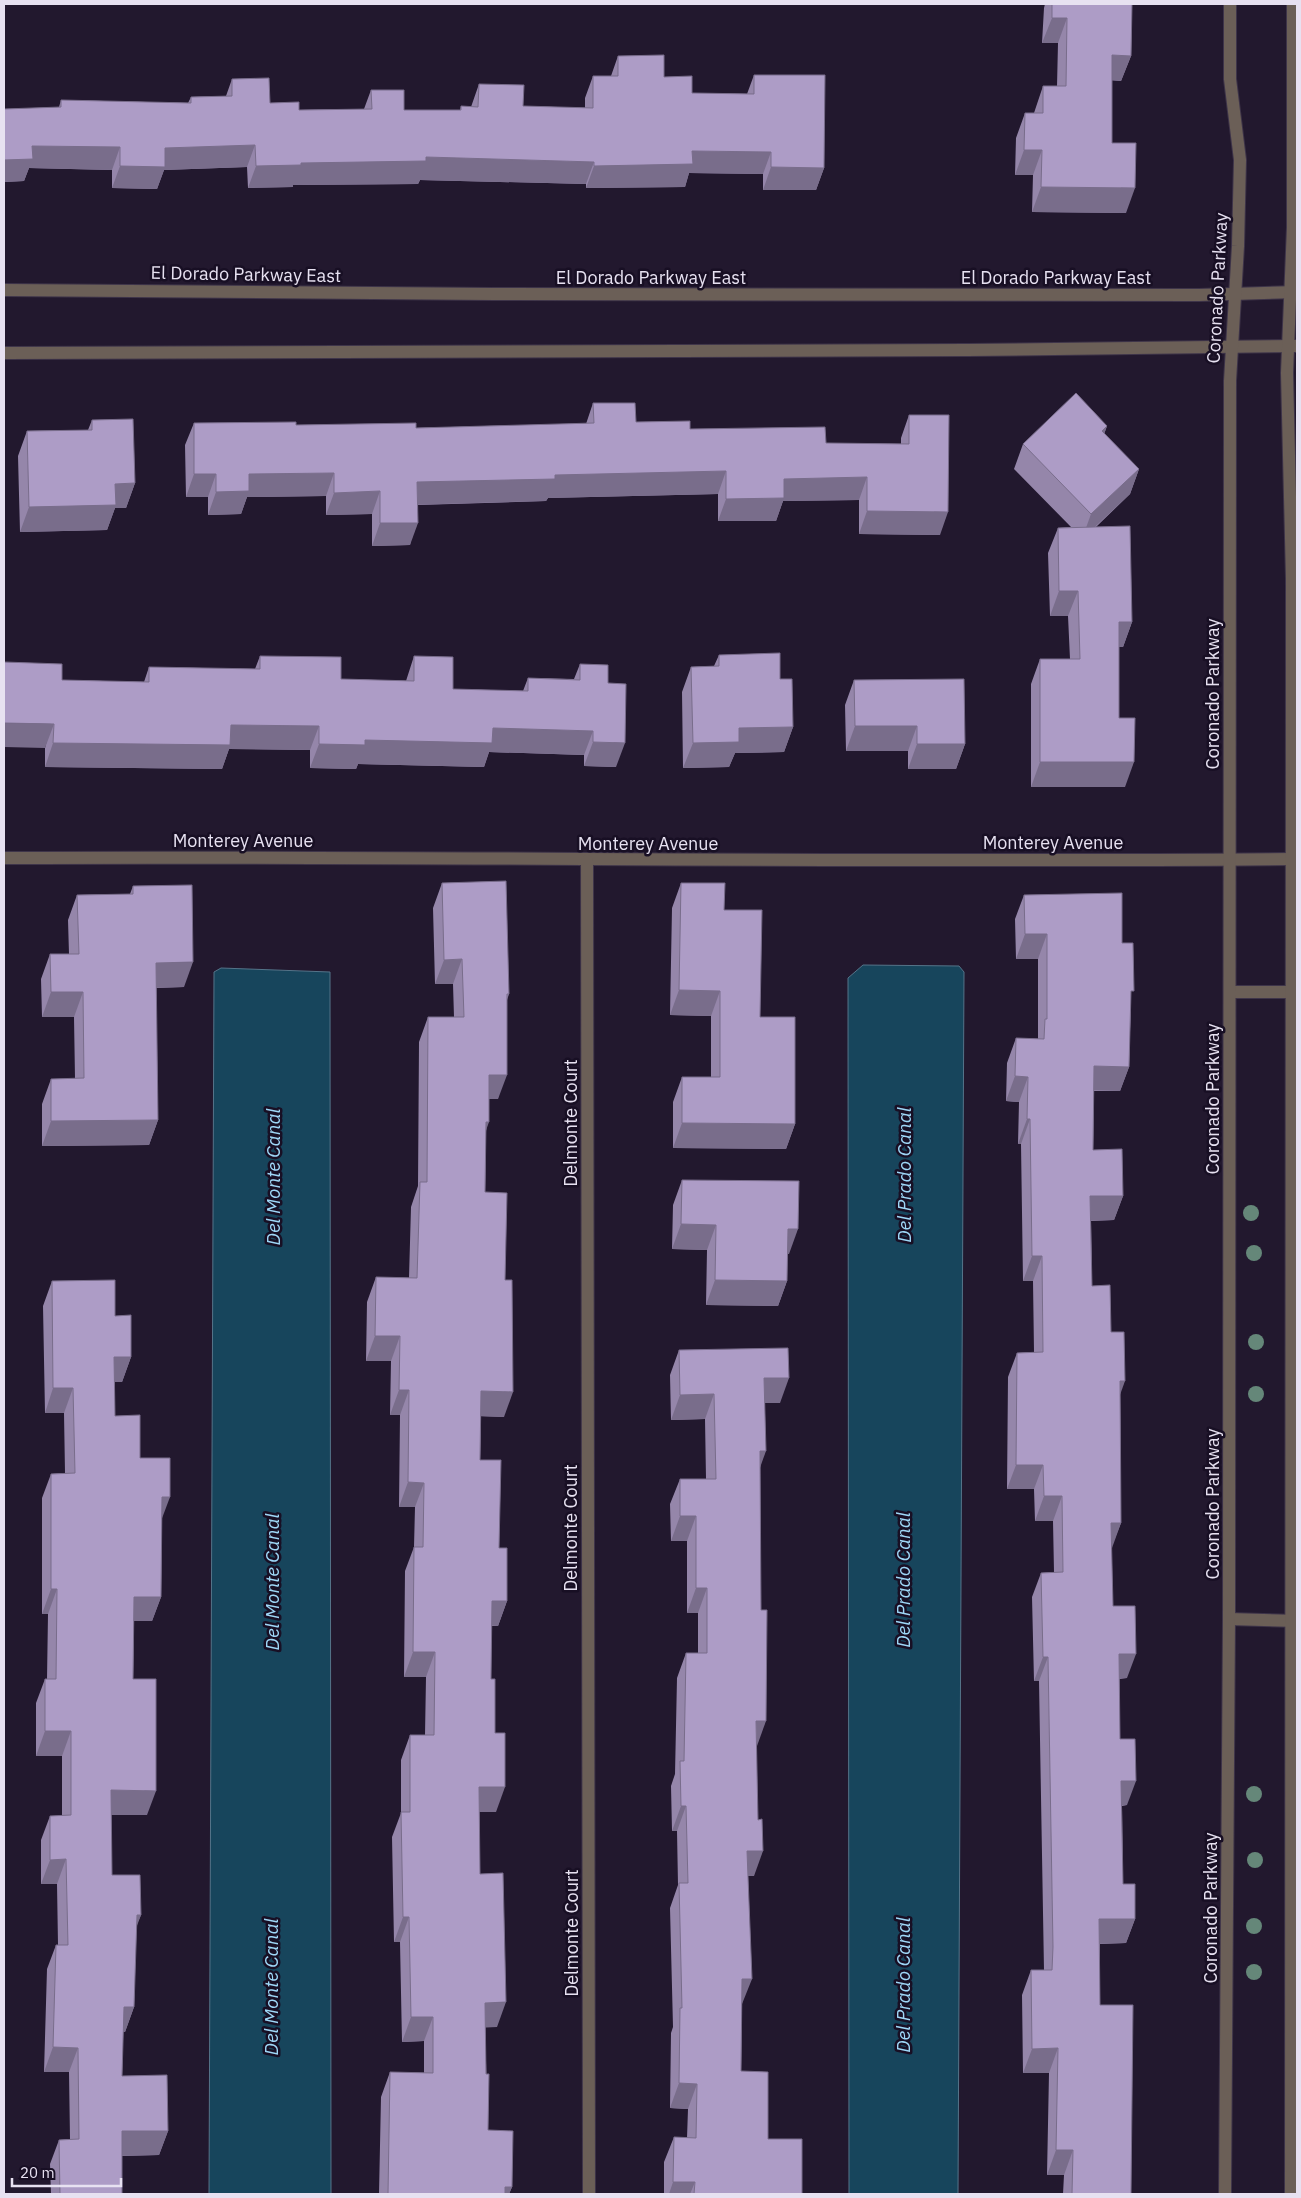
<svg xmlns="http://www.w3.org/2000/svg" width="1301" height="2198" font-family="'IBM Plex Sans',sans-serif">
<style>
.water{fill:#17455c;stroke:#557489}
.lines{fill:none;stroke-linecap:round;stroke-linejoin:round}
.minor-casing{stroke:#3e3449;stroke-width:14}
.minor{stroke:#6b5f57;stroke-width:12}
.tree{fill:#658779}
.wall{fill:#9586aa}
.shaded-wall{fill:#796d8b}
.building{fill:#ad9cc6;stroke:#796d8b}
.labels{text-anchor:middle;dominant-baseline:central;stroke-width:5;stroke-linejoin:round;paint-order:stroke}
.street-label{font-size:18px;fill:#e7e1f1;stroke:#180f24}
.water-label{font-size:19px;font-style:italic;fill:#9ed7f7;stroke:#180f24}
</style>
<rect width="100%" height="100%" fill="#22182e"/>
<g class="water">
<polygon points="863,965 959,966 964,972 958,2194 849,2194 848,978"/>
<polygon points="221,968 330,972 331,2194 209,2194 214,972"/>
</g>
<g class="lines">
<g class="minor-casing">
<g id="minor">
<polyline points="4,290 492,294 1199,295 1297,292"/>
<polyline points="4,353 967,350 1297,346"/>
<path d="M 4,858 C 433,856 863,863 1292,859"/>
<polyline points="587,861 589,2194"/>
<polyline points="1230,992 1297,992"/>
<polyline points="1229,1619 1297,1621"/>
<polyline points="1225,2194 1229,1619 1230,381 1238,246 1240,160 1230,79 1230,4"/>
<polyline points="1291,2194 1292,579 1287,373 1293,227 1293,4"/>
</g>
</g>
<use href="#minor" class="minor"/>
</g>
<g class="tree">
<circle cx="1251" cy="1213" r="8"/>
<circle cx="1254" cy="1253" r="8"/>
<circle cx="1256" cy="1342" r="8"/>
<circle cx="1256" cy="1394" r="8"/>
<circle cx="1254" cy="1794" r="8"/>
<circle cx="1255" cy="1860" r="8"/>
<circle cx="1254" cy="1926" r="8"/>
<circle cx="1254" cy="1972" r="8"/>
</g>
<g class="wall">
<polygon points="1045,4 1132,4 1131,56 1121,81 1112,80 1112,143 1126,213 1032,212 1033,175 1015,175 1016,138 1025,113 1034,113 1043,86 1057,86 1058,43 1042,43 1044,8"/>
<polygon points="618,56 664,77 692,93 747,94 754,75 824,168 816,190 763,190 763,174 689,173 685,187 586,188 586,184 420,180 418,184 293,185 293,187 248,188 247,167 164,170 157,189 112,188 112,170 29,168 24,181 4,182 59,107 61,100 188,103 191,97 226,96 232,79 270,103 299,110 364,109 371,90 404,110 460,110 461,106 471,107 479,84 523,106 585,108 585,98 593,76 611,76"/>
<polygon points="593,403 636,422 690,429 826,443 901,444 901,438 909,415 940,535 859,534 859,500 783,501 776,521 718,521 718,494 548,498 546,501 418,505 410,545 372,546 372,514 326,515 326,496 247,497 241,514 208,515 208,497 186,497 185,445 194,423 416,428 586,424"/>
<polygon points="92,420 135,483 126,508 115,508 107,530 20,532 18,456 27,431 88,430"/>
<polygon points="1107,426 1104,434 1139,469 1130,494 1096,527 1132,622 1123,647 1119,647 1119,718 1125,787 1031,787 1031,684 1040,659 1070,659 1068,616 1050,616 1048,553 1058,528 1071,527 1014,469 1023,444"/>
<polygon points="719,655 780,679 793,727 784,752 735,753 729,767 683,768 682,692 691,667 714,666"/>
<polygon points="260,656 341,679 406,681 414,656 453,689 523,691 528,678 574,679 580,664 608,683 616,767 584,766 584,755 489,752 484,767 358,764 356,769 310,768 310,750 229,749 222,769 45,767 45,748 62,680 144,682 149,667 255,669"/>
<polygon points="854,680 965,744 956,769 908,769 908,751 846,751 845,705"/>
<polygon points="442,883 509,994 507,1000 498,1099 489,1099 486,1132 485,1192 505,1280 504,1417 481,1416 480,1460 499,1548 507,1601 498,1626 491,1626 491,1679 495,1733 496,1812 479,1812 480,1874 497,2027 485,2027 488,2130 512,2187 509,2194 379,2194 381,2097 390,2072 424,2073 424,2041 402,2042 400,1942 394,1942 392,1837 401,1813 401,1760 410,1735 425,1735 426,1677 404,1677 405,1571 414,1547 415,1507 399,1507 400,1415 390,1415 391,1361 366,1361 367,1302 376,1277 409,1278 411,1207 418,1186 419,1042 428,1017 454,1017 453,984 435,984 433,908"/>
<polygon points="681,883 724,910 795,1124 786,1149 673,1148 673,1102 682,1077 711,1077 711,1016 670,1015 672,908"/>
<polygon points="133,886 184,987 156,988 158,1120 149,1145 42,1146 42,1104 51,1079 75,1079 74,1017 42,1017 41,979 50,954 69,954 68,920 77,895 130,894"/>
<polygon points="1024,895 1122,943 1131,998 1129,1067 1120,1091 1094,1091 1093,1150 1123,1196 1114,1220 1091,1221 1092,1286 1111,1332 1120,1395 1121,1523 1111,1548 1113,1606 1127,1678 1119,1679 1120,1739 1127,1805 1122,1806 1123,1884 1135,1919 1126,1943 1100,1944 1100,2005 1131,2194 1063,2194 1064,2175 1047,2175 1049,2073 1023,2073 1022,1995 1031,1970 1044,1970 1039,1681 1034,1681 1032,1597 1041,1573 1054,1572 1053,1521 1035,1521 1034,1489 1007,1489 1008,1377 1017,1353 1034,1352 1033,1281 1023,1281 1021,1144 1018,1144 1019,1102 1006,1101 1007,1063 1016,1038 1038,1039 1038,959 1016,959 1015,919"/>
<polygon points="682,1180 789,1254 787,1254 787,1281 778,1306 706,1305 707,1250 672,1249 673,1205"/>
<polygon points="52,1281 115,1316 131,1357 122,1382 115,1382 115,1416 140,1458 162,1520 161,1597 152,1621 134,1621 133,1679 147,1815 111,1815 112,1875 141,1915 136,1926 134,2007 125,2032 123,2032 122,2076 168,2131 159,2155 122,2156 122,2194 51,2194 50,2164 59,2140 70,2139 69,2072 44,2072 47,1969 56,1945 58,1945 57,1884 41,1884 41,1840 50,1816 62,1816 62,1756 36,1756 36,1703 45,1679 47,1679 48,1614 42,1614 42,1498 51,1474 65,1473 64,1413 45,1413 43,1306"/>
<polygon points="679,1350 780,1403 765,1403 760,1468 757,1746 754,1876 748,1876 742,2004 741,2071 768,2139 802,2194 664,2194 664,2162 674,2137 687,2138 688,2109 670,2108 671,2033 673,2027 670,1908 678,1885 677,1831 672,1831 671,1786 675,1774 677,1678 686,1653 698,1653 698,1613 687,1613 687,1541 671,1541 670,1504 680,1479 706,1479 705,1419 671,1420 670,1375"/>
</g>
<g class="shaded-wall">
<polygon points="1052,18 1067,18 1058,43 1042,43"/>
<polygon points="1112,55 1131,56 1121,81 1103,80"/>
<polygon points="255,145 247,167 164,170 157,189 112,188 120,166 165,148"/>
<polygon points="32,146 120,147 112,170 29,168 24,181 4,182 4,160"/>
<polygon points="1024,150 1042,150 1033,175 1015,175"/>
<polygon points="692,151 771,152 763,174 689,173 685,187 586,188 594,166"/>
<polygon points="426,157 594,162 586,184 420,180 418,184 293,185 293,187 248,188 256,166 301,163"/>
<polygon points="771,167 824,168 816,190 763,190"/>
<polygon points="1041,187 1135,188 1126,213 1032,212"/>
<polygon points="1107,426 1098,451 1102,431"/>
<polygon points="1139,469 1130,494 1082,539 1091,514"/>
<polygon points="726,471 718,494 548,498 546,501 409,505 417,482 555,475"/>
<polygon points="334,473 326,496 247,497 241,514 208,515 216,492 249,474"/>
<polygon points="194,474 216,474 208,497 186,497"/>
<polygon points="867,477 859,500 783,501 776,521 718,521 726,499 784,479"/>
<polygon points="135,483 126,508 115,508 107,530 20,532 29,507 115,484"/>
<polygon points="380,491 372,514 326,515 334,493"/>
<polygon points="867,511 948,512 940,535 859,534"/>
<polygon points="380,523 418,523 410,545 372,546"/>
<polygon points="1059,591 1078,591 1068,616 1050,616"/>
<polygon points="1119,622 1132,622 1123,647 1110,647"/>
<polygon points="4,723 54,724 45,748 4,747"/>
<polygon points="231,725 319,726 310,750 229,749 222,769 45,767 53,743"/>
<polygon points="855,726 917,726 908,751 846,751"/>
<polygon points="793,727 784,752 735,753 729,767 683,768 693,743 739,728"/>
<polygon points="493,728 593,731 584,755 489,752 484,767 358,764 356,769 310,768 319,744"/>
<polygon points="593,742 625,743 616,767 584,766"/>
<polygon points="917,744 965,744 956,769 908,769"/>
<polygon points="1040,762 1134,762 1125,787 1031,787"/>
<polygon points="1025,934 1047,934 1038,959 1016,959"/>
<polygon points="462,959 453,984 435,984 444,960"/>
<polygon points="193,962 184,987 147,988 156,963"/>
<polygon points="679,990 720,991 711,1016 670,1015"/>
<polygon points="51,992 83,992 74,1017 42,1017"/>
<polygon points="1094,1066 1129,1067 1120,1091 1085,1090"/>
<polygon points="489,1075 507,1075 498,1099 480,1099"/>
<polygon points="1015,1076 1028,1077 1019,1102 1006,1101"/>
<polygon points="1027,1119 1030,1119 1021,1144 1018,1144"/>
<polygon points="158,1120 149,1145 42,1146 51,1121"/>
<polygon points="486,1122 489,1122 480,1147"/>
<polygon points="682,1123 795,1124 786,1149 673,1148"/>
<polygon points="1090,1196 1123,1196 1114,1220 1081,1221"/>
<polygon points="681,1224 716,1225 707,1250 672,1249"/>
<polygon points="788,1229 798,1229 789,1254 779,1254"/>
<polygon points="1032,1256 1042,1256 1033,1281 1023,1281"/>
<polygon points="715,1280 787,1281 778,1306 706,1305"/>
<polygon points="375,1336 400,1336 391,1361 366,1361"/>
<polygon points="114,1357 131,1357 122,1382 105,1382"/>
<polygon points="764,1378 789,1378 780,1403 755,1403"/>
<polygon points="1120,1381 1125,1381 1116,1406"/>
<polygon points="53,1388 73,1388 64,1413 45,1413"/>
<polygon points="399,1390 409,1390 400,1415 390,1415"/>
<polygon points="481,1391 513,1392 504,1417 472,1416"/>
<polygon points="714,1394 705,1419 671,1420 680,1395"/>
<polygon points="760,1451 766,1451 757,1476"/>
<polygon points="1016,1465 1043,1465 1034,1489 1007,1489"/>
<polygon points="408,1482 424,1483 415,1507 399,1507"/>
<polygon points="1044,1496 1062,1496 1053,1521 1035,1521"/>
<polygon points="162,1497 170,1497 161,1521"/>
<polygon points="680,1516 696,1516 687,1541 671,1541"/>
<polygon points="1111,1523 1121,1523 1112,1548 1102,1548"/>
<polygon points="696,1588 707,1588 698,1613 687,1613"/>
<polygon points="51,1589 57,1589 48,1614 42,1614"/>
<polygon points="134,1597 161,1597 152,1621 125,1621"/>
<polygon points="492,1601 507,1601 498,1626 483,1625"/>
<polygon points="413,1652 435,1652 426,1677 404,1677"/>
<polygon points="1119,1654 1136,1654 1127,1678 1110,1679"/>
<polygon points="1043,1657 1048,1657 1039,1681 1034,1681"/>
<polygon points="756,1721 766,1721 757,1746"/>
<polygon points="45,1731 71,1731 62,1756 36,1756"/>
<polygon points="1121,1781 1136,1781 1127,1805 1112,1806"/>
<polygon points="479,1787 505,1787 496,1812 470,1812"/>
<polygon points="111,1790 156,1791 147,1815 102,1815"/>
<polygon points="681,1806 686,1806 677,1831 672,1831"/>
<polygon points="747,1851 763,1851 754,1876 738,1876"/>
<polygon points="66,1859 57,1884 41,1884 50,1860"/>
<polygon points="137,1915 141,1915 132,1939"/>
<polygon points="403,1917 409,1917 400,1942 394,1942"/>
<polygon points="1099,1919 1135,1919 1126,1943 1090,1944"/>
<polygon points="742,1979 752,1979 742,2004 733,2004"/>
<polygon points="506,2002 497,2027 476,2028 485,2003"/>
<polygon points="124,2007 134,2007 125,2032 115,2032"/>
<polygon points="411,2017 433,2017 424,2041 402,2042"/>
<polygon points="53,2047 78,2048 69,2072 44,2072"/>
<polygon points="1058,2048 1049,2073 1023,2073 1032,2049"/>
<polygon points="679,2083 697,2084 688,2109 670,2108"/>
<polygon points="122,2131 168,2131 159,2155 113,2156"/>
<polygon points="1056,2150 1073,2150 1064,2175 1047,2175"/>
<polygon points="673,2182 695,2182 690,2194 669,2194"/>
<polygon points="505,2187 512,2187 509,2194 503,2194"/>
</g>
<g class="building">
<polygon points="1052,4 1132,4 1131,56 1112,55 1112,143 1136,143 1135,188 1041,187 1042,150 1024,150 1025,113 1043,113 1043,86 1066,86 1067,18 1052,18"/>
<polygon points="664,55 664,77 692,76 692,93 754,94 754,75 825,75 824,168 771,167 771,152 692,151 693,164 594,166 594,162 426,157 426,161 301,163 301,165 256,166 255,145 165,148 165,167 120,166 120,147 32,146 33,159 4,160 4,109 61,107 61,100 191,103 191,97 232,96 232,79 269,78 270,103 299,102 299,110 372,109 371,90 404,90 404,110 461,110 461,106 478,107 479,84 524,85 523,106 593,108 593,76 618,76 618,56"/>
<polygon points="1076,393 1107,426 1102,431 1139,469 1091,514 1023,444"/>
<polygon points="593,403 635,403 636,422 690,421 690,429 825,427 826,443 909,444 909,415 949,415 948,512 867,511 867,477 784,479 784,498 726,499 726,471 555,475 555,479 417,482 418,523 380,523 380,491 334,493 334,473 249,474 249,491 216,492 216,474 194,474 194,423 296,422 296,425 416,423 416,428 594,423"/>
<polygon points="133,419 135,483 115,484 116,505 29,507 27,431 92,430 92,420"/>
<polygon points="1130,526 1132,622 1119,622 1119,718 1135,718 1134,762 1040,762 1040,659 1080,659 1078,591 1059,591 1058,528"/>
<polygon points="780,653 780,679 792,679 793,727 739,728 739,742 693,743 691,667 719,666 719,655"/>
<polygon points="260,656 341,657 341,679 414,681 414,656 453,657 453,689 528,691 528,678 580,680 580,664 608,665 608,683 626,684 625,743 593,742 593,731 493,728 492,743 365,740 365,745 319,744 319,726 231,725 230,745 53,743 54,724 4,723 4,662 62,664 62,680 149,682 149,667 260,669"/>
<polygon points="964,679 965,744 917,744 917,726 855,726 854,680"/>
<polygon points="506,881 509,994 507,994 507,1075 489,1075 489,1122 486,1122 485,1192 507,1193 505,1280 512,1280 513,1392 481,1391 480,1460 501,1460 499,1548 507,1548 507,1601 492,1601 491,1679 495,1679 495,1733 505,1733 505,1787 479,1787 480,1874 503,1873 506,2002 485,2003 486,2074 489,2074 488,2130 513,2131 512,2187 505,2187 505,2194 388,2194 390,2072 433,2073 433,2017 411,2017 409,1917 403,1917 401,1812 410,1812 410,1735 434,1735 435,1652 413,1652 414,1547 423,1547 424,1483 408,1482 409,1390 399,1390 400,1336 375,1336 376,1277 417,1278 420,1182 427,1182 428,1017 464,1017 462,959 444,960 442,883"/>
<polygon points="681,883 725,883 724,910 762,910 760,1017 795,1017 795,1124 682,1123 682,1077 720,1077 720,991 679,990"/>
<polygon points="192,885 193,962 156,963 158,1120 51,1121 51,1079 84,1078 83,992 51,992 50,954 79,954 77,895 133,894 133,886"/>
<polygon points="1122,893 1122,943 1133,943 1134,991 1131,991 1129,1067 1094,1066 1093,1150 1122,1149 1123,1196 1090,1196 1092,1286 1110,1285 1111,1332 1124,1332 1125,1381 1120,1381 1121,1523 1111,1523 1113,1606 1135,1606 1136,1654 1119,1654 1120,1739 1135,1739 1136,1781 1121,1781 1123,1884 1135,1884 1135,1919 1099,1919 1100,2005 1133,2005 1131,2194 1072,2194 1073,2150 1056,2150 1058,2048 1032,2049 1031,1970 1052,1970 1053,1947 1048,1657 1043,1657 1041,1573 1063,1572 1062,1496 1044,1496 1043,1465 1016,1465 1017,1353 1043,1352 1042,1256 1032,1256 1030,1119 1027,1119 1028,1077 1015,1076 1016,1038 1044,1039 1045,1019 1047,1019 1047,934 1025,934 1024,895"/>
<polygon points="682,1180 799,1181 798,1229 788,1229 787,1281 715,1280 716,1225 681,1224"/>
<polygon points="115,1280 115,1316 131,1315 131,1357 114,1357 115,1416 140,1415 140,1458 170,1458 170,1497 162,1497 161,1597 134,1597 133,1679 156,1679 156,1791 111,1790 112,1875 140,1875 141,1915 137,1915 134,2007 124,2007 122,2076 167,2075 168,2131 122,2131 122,2194 60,2194 59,2140 79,2139 78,2048 53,2047 56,1945 68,1945 66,1859 50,1860 50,1816 71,1815 71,1731 45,1731 45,1679 56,1679 57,1589 51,1589 51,1474 75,1473 73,1388 53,1388 52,1281"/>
<polygon points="788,1348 789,1378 764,1378 766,1451 760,1451 761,1610 767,1610 766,1721 756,1721 758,1820 762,1819 763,1851 747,1851 752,1979 742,1979 741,2071 768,2072 768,2139 802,2139 802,2194 694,2194 695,2182 673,2182 674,2137 696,2138 697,2084 679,2083 680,2008 682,2008 679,1883 688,1883 686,1806 681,1806 680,1761 684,1761 686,1653 707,1653 707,1588 696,1588 696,1516 680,1516 680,1479 716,1479 714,1394 680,1395 679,1350"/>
</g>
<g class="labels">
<g class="street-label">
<text transform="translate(246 274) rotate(1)">El Dorado Parkway East</text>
<text x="651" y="277">El Dorado Parkway East</text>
<text x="1056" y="277">El Dorado Parkway East</text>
<text transform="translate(1217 288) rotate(-87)">Coronado Parkway</text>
<text transform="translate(1212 694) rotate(-90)">Coronado Parkway</text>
<text x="243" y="840">Monterey Avenue</text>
<text x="1053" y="842">Monterey Avenue</text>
<text x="648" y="843">Monterey Avenue</text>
<text transform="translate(1212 1099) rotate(-90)">Coronado Parkway</text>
<text transform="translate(570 1123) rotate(-90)">Delmonte Court</text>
<text transform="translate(1212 1504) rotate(-90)">Coronado Parkway</text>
<text transform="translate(570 1528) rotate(-90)">Delmonte Court</text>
<text transform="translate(1210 1908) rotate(-90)">Coronado Parkway</text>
<text transform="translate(571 1933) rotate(-90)">Delmonte Court</text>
</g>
<g class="water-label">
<text transform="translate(904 1175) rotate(-90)">Del Prado Canal</text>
<text transform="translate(273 1177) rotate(-90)">Del Monte Canal</text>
<text transform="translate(903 1580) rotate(-90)">Del Prado Canal</text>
<text transform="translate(272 1582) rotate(-90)">Del Monte Canal</text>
<text transform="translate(903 1985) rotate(-90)">Del Prado Canal</text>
<text transform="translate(271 1987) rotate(-90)">Del Monte Canal</text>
</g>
</g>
<rect width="1301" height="2198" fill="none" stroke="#e7e1f1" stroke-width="10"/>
<path d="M12 2178v8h109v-8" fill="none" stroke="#e7e1f1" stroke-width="2.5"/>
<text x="20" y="2178" font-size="15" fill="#e7e1f1" stroke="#180f24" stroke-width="4" paint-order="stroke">20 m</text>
</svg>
